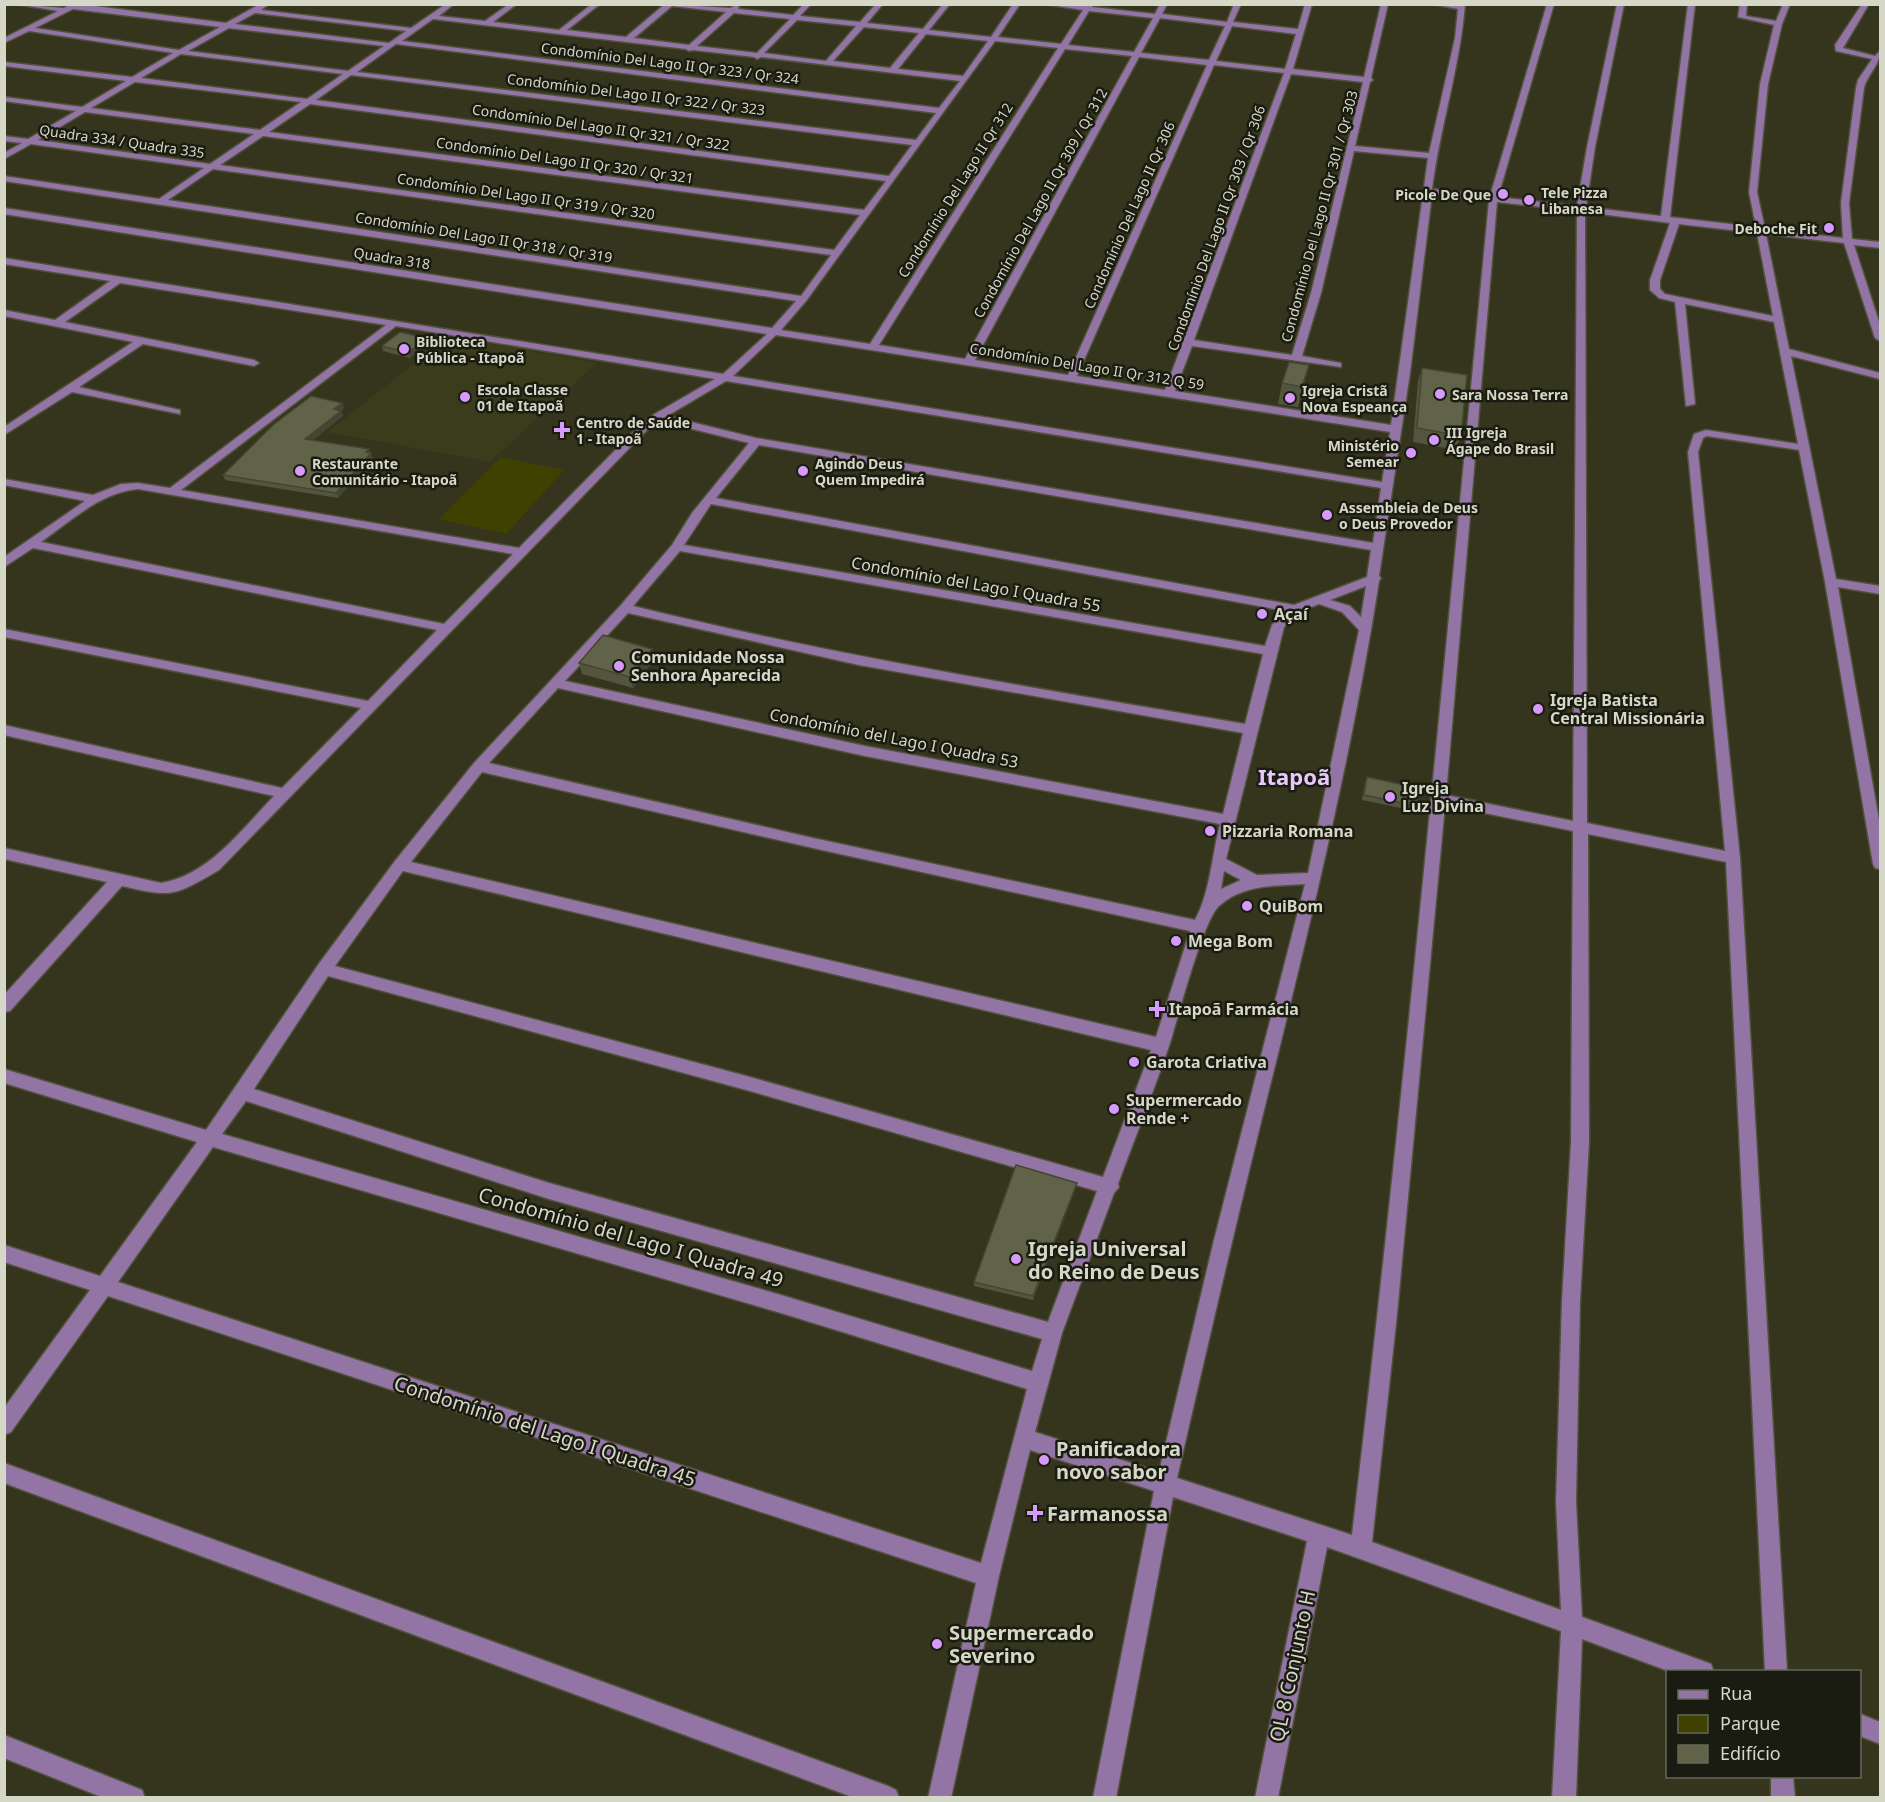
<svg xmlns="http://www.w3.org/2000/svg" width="1885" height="1802" font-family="'Noto Sans',sans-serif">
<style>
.built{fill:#3a3c1b}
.green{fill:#3f4100}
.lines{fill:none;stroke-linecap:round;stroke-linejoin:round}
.minor-casing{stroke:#51523b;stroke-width:3}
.minor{fill:#9274a5;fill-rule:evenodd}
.wall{fill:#53553e}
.shaded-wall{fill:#444532}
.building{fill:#616348;stroke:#444532;stroke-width:1.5}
.poi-dot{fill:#d69bfa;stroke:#1b1c11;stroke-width:2}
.labels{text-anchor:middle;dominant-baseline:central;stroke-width:5;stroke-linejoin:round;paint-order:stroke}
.far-street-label{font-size:14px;fill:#d5d7c7;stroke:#1b1c11}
.far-poi-label{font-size:14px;font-weight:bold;fill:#d5d7c7;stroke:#1b1c11;text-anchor:start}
.street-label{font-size:16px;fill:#d5d7c7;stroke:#1b1c11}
.poi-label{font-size:16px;font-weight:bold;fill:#d5d7c7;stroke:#1b1c11;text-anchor:start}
.near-street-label{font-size:20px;fill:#d5d7c7;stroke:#1b1c11}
.near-poi-label{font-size:20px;font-weight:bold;fill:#d5d7c7;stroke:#1b1c11;text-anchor:start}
.district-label{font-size:22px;font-weight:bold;fill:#e8c7fd;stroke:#1b1c11}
</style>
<rect width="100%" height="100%" fill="#34351c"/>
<polygon class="built" points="449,336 597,363 490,462 327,432"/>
<polygon class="green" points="501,457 564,470 506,534 439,519"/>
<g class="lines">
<g class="minor-casing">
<g id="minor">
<path d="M 16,4 L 64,8 L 71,4 L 80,4 L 226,23 L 260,4 L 269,4 L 261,10 L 411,28 L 446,4 L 454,4 L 439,16 L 485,21 L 509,4 L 517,4 L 493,22 L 559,30 L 592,4 L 600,4 L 567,30 L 626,37 L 665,4 L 730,8 L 736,5 L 739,7 L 738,9 L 793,15 L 804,4 L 811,4 L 800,16 L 860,22 L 876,4 L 883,4 L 867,23 L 923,29 L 943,4 L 950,4 L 929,30 L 991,37 L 1013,4 L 1020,4 L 998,37 L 1061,44 L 1083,10 L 1045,4 L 1093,4 L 1092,7 L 1155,14 L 1160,4 L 1167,4 L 1162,14 L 1227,22 L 1234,4 L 1241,4 L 1233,22 L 1298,29 L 1305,4 L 1312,4 L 1293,69 L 1364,77 L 1381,4 L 1388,4 L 1371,78 L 1373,80 L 1370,82 L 1355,146 L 1429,153 L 1455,38 L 1458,9 L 1433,4 L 1465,4 C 1460,67 1440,127 1432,189 L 1490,196 L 1547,4 L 1554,4 L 1498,197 L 1577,206 L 1587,147 L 1617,4 L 1624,4 L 1595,147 L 1586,207 L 1661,216 L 1688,4 L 1695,4 L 1670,217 L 1756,227 L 1749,192 L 1760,84 L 1774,25 L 1738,17 L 1740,4 L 1747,4 L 1746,16 L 1776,21 L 1783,4 L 1790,4 L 1782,24 L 1768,84 L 1757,192 L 1765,229 L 1843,238 L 1841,203 L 1856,88 L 1858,80 L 1872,59 L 1836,51 L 1835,45 L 1862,4 L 1869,4 L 1843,48 L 1875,56 L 1880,51 C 1880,65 1867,75 1864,88 L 1849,203 L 1852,239 L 1880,242 L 1880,248 L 1854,245 L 1880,325 L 1880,341 L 1875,338 L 1844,243 L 1766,234 L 1789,349 L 1880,373 L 1880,379 L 1791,356 L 1836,579 L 1880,586 L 1880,594 L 1838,587 L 1880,826 L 1880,869 L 1875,868 L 1873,864 L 1825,582 L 1799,450 L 1707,436 L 1703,438 L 1698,452 L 1740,858 L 1787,1672 L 1765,1672 L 1726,862 L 1588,834 L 1589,1142 L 1580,1301 L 1576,1502 L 1582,1617 L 1703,1661 L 1711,1664 L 1714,1672 L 1671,1672 L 1582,1639 L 1576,1798 L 1552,1798 L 1561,1631 L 1327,1547 L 1278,1798 L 1255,1798 L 1307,1541 L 1173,1497 L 1116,1798 L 1093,1798 L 1154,1491 L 1030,1450 L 999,1576 L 951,1798 L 928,1798 L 976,1583 L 108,1296 L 11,1432 L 4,1435 L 4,1408 L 90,1290 L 4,1262 L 4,1245 L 100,1276 L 197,1142 L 4,1083 L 4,1069 L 206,1130 L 318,965 L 395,861 L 474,763 L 621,605 L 672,545 L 692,513 L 749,443 L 660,421 L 647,430 L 219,870 C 174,896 173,898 122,886 L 10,1011 L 4,1012 L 4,995 L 107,882 L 4,859 L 4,848 L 161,883 C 209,875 242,829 274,796 L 4,735 L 4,725 L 282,788 L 361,708 L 4,637 L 4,629 L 368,701 L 437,630 L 33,548 L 4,567 L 4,557 L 85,501 L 4,485 L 4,479 L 93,495 L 121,484 L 138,483 L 170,488 L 386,325 L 120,283 L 65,322 L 254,360 L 259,363 L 254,366 L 143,344 L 79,387 L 180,410 L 180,414 L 72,392 L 4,435 L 4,427 L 133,342 L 4,316 L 4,310 L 55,320 L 110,281 L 4,264 L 4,258 L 723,374 L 767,334 L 4,214 L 4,208 L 772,328 L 796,301 L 4,181 L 4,176 L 159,199 L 204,168 L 31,144 L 4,159 L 4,153 L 22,143 L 4,141 L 4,136 L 28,139 L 76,111 L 4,101 L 4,97 L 82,107 L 126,81 L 4,66 L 4,62 L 132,77 L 173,53 L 29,31 L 4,43 L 4,38 L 58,11 ZM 672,6 L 726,12 L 689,45 L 634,38 ZM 73,9 L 220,27 L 179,50 L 35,28 ZM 1089,11 L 1153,18 L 1134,52 L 1068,45 ZM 255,13 L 406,31 L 389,43 L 235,24 ZM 734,13 L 790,19 L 757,53 L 697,46 ZM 1160,18 L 1225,26 L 1209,60 L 1141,53 ZM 433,19 L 686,49 L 689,51 L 693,50 L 754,57 L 757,59 L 761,57 L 960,81 L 939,108 L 402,41 ZM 797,20 L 856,26 L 826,61 L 764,53 ZM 1232,26 L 1296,34 L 1285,69 L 1216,61 ZM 864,27 L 919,33 L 890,68 L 833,61 ZM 229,28 L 384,46 L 348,71 L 188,51 ZM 926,34 L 988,41 L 963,76 L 898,69 ZM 995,41 L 1058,48 L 870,344 L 781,330 L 806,301 ZM 396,44 L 936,113 L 916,140 L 357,72 ZM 1065,49 L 1132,56 L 965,359 L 879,345 ZM 181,54 L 343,74 L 307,99 L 141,78 ZM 1139,57 L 1207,65 L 1068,375 L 975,360 ZM 1214,65 L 1284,73 L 1165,390 L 1077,376 ZM 1291,74 L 1363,82 L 1311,293 L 1292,355 L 1194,340 ZM 351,75 L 912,145 L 889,176 L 316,100 ZM 135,82 L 301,102 L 260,130 L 91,108 ZM 310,104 L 886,181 L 864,210 L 269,132 ZM 85,112 L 254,134 L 210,164 L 38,140 ZM 263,136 L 860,215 L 834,250 L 220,165 ZM 1354,151 L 1428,158 L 1391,425 L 1175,391 L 1192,346 L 1341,367 L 1341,363 L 1302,356 L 1321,293 ZM 213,169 L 831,255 L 801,296 L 168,200 ZM 1432,194 L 1489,201 C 1446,646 1405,1091 1352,1535 L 1177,1478 C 1205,1356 1233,1235 1263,1114 C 1307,937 1351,761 1379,581 L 1381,578 L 1379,576 L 1410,373 ZM 1497,202 L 1577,211 L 1573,821 L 1446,795 ZM 1585,212 L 1670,223 L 1650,280 L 1650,290 L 1659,298 L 1675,302 L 1686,406 L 1695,404 L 1685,304 L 1774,322 L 1798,444 L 1706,430 L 1694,434 L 1688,452 L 1725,851 L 1587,823 ZM 1679,224 L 1757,233 L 1773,316 L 1665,294 L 1660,289 L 1660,280 ZM 396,326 L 715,379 L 653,415 L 639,426 L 519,548 L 181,490 ZM 776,335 L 1390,432 L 1382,482 L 733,376 ZM 726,381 L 1381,488 L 1373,543 L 756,438 L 667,416 ZM 759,445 L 1371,550 L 1367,577 L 1294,605 L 716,498 ZM 138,489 L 513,554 L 444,624 L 41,542 C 71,521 101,492 138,489 ZM 711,504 L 1285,611 L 1272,625 L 1265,646 L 684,545 ZM 680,551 L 1263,654 L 1245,724 C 1040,689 835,656 633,606 ZM 1366,586 L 1361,617 L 1350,606 L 1330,600 ZM 1319,604 L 1342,612 L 1359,630 L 1308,873 L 1257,875 L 1226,859 L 1284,627 L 1299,612 ZM 628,613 L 859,665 L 1243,733 L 1223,814 L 865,746 L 565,681 ZM 558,688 L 865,756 L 1220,824 C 1212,855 1210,893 1195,920 L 813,838 L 489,763 ZM 482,772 L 813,848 L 1190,931 L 1156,1037 L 411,862 ZM 1445,805 L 1573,831 L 1571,1142 L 1562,1301 L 1556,1502 L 1561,1610 L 1372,1542 L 1397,1314 ZM 403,871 L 1151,1050 L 1103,1177 L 750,1077 L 335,966 ZM 1224,871 L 1241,880 L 1221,889 ZM 1305,884 L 1214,1240 L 1159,1472 L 1035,1432 L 1062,1333 L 1114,1193 L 1119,1187 L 1118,1184 C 1135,1137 1154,1091 1170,1043 C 1178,1017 1203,920 1219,906 C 1243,884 1274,886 1305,884 ZM 328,976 L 750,1091 L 1097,1191 L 1048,1322 L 549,1183 L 254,1089 ZM 246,1101 L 549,1199 L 1042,1339 L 1032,1371 L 781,1295 L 222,1134 ZM 213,1147 L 781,1313 L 1027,1389 L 981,1563 L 118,1282 Z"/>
<polygon points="4,1463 888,1786 896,1790 899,1798 855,1798 4,1483"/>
<polygon points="1860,1714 1880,1722 1880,1744 1860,1736"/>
<polygon points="4,1735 142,1790 145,1798 104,1798 4,1758"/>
<polygon points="1771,1776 1793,1776 1795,1798 1771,1798"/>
</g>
</g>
<use href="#minor" class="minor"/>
</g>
<g class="wall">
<polygon points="428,343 410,358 383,351 382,346"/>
<polygon points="1309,365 1298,407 1278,404 1282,383"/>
<polygon points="1422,368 1461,436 1456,450 1413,442 1418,381"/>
<polygon points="342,403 344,408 341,411 343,416 313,440 369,449 373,458 338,498 225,480 223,475"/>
<polygon points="652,649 654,659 633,688 582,674 579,663"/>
<polygon points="1367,777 1417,806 1415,811 1362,800 1365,782"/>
<polygon points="1077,1183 1076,1187 1033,1300 974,1286 974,1282"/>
</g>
<g class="shaded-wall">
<polygon points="426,338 428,343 410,358 408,353"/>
<polygon points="1309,365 1304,385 1298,407 1302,387"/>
<polygon points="342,403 344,408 336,414 334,409"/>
<polygon points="341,411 343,416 308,444 305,439"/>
<polygon points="369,449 373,458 338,498 336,493"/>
<polygon points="652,649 654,659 633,688 630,677"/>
<polygon points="1077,1183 1076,1187 1033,1300 1033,1296"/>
</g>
<g class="building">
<polygon points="400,332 426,338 408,353 382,346"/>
<polygon points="1289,362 1309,365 1302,387 1282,383"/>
<polygon points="1422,368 1467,375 1461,436 1417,428"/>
<polygon points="311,396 342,403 334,409 341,411 305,439 369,449 366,452 371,453 336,493 223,475 273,425"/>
<polygon points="603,635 652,649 630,677 579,663"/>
<polygon points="1367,777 1419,788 1417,806 1364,795"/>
<polygon points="1016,1165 1077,1183 1033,1296 974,1282"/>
</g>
<g class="poi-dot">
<circle cx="1503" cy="194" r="6"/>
<circle cx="1529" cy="200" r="6"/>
<circle cx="1829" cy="228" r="6"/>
<circle cx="404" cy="349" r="6"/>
<circle cx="1440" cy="394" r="6"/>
<circle cx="465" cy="397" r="6"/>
<circle cx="1290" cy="398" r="6"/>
<path d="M559 421h6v6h6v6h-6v6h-6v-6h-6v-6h6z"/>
<circle cx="1434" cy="440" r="6"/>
<circle cx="1411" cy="453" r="6"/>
<circle cx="300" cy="471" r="6"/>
<circle cx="803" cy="471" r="6"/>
<circle cx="1327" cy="515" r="6"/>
<circle cx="1262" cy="614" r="6"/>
<circle cx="619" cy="666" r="6"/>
<circle cx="1538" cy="709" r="6"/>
<circle cx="1390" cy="797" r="6"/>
<circle cx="1210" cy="831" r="6"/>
<circle cx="1247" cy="906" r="6"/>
<circle cx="1176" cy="941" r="6"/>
<path d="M1154 1000h6v6h6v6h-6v6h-6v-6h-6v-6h6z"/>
<circle cx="1134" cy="1062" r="6"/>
<circle cx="1114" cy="1109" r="6"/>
<circle cx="1016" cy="1259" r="6"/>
<circle cx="1044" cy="1460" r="6"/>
<path d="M1032 1504h6v6h6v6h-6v6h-6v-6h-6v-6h6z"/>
<circle cx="937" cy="1644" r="6"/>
</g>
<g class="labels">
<g class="far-street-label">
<text transform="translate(670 63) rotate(7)">Condomínio Del Lago II Qr 323 / Qr 324</text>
<text transform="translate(636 94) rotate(7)">Condomínio Del Lago II Qr 322 / Qr 323</text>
<text transform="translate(601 127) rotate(8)">Condomínio Del Lago II Qr 321 / Qr 322</text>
<text transform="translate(122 141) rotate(8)">Quadra 334 / Quadra 335</text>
<text transform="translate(565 160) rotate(8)">Condomínio Del Lago II Qr 320 / Qr 321</text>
<text transform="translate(955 190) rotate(-58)">Condomínio Del Lago II Qr 312</text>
<text transform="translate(526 196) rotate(8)">Condomínio Del Lago II Qr 319 / Qr 320</text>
<text transform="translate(1040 203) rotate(-61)">Condomínio Del Lago II Qr 309 / Qr 312</text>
<text transform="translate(1129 215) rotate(-66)">Condomínio Del Lago II Qr 306</text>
<text transform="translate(1319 216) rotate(-75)">Condomínio Del Lago II Qr 301 / Qr 303</text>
<text transform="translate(1216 228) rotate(-70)">Condomínio Del Lago II Qr 303 / Qr 306</text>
<text transform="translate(484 237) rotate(9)">Condomínio Del Lago II Qr 318 / Qr 319</text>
<text transform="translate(392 258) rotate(9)">Quadra 318</text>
<text transform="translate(1087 366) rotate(9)">Condomínio Del Lago II Qr 312 Q 59</text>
</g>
<g class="far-poi-label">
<text x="1541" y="192">Tele Pizza<tspan x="1541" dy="16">Libanesa</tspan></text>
<text x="1491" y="194" text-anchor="end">Picole De Que</text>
<text x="1817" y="228" text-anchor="end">Deboche Fit</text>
<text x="416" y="341">Biblioteca<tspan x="416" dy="16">Pública - Itapoã</tspan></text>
<text x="477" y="389">Escola Classe<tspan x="477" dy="16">01 de Itapoã</tspan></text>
<text x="1302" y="390">Igreja Cristã<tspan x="1302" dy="16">Nova Espeança</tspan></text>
<text x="1452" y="394">Sara Nossa Terra</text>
<text x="576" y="422">Centro de Saúde<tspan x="576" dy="16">1 - Itapoã</tspan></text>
<text x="1446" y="432">III Igreja<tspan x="1446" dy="16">Ágape do Brasil</tspan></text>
<text x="1399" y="445" text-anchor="end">Ministério<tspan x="1399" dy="16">Semear</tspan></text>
<text x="312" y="463">Restaurante<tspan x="312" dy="16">Comunitário - Itapoã</tspan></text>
<text x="815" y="463">Agindo Deus<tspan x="815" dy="16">Quem Impedirá</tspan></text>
<text x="1339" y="507">Assembleia de Deus<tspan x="1339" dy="16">o Deus Provedor</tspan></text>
</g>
<g class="street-label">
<text transform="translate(976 584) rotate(10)">Condomínio del Lago I Quadra 55</text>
<text transform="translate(894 738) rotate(11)">Condomínio del Lago I Quadra 53</text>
</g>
<g class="poi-label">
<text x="1274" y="614">Açaí</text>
<text x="631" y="657">Comunidade Nossa<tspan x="631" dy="18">Senhora Aparecida</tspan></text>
<text x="1550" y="700">Igreja Batista<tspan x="1550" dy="18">Central Missionária</tspan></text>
<text x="1402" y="788">Igreja<tspan x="1402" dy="18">Luz Divina</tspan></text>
<text x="1222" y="831">Pizzaria Romana</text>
<text x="1259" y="906">QuiBom</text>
<text x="1188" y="941">Mega Bom</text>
<text x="1169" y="1009">Itapoã Farmácia</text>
<text x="1146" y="1062">Garota Criativa</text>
<text x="1126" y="1100">Supermercado<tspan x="1126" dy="18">Rende +</tspan></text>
</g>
<g class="near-street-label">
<text transform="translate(631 1237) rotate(16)">Condomínio del Lago I Quadra 49</text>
<text transform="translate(545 1431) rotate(18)">Condomínio del Lago I Quadra 45</text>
<text transform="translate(1292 1666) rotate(-78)">QL 8 Conjunto H</text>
</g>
<g class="near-poi-label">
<text x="1028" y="1248">Igreja Universal<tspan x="1028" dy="23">do Reino de Deus</tspan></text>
<text x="1056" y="1448">Panificadora<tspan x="1056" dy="23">novo sabor</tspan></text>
<text x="1047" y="1513">Farmanossa</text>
<text x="949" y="1632">Supermercado<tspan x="949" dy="23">Severino</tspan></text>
</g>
<g class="district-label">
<text x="1294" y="776">Itapoã</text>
</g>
</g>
<rect width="1885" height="1802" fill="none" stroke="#d5d7c7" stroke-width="12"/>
<rect x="1666" y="1670" width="195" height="108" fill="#1b1c11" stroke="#65675a" stroke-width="1.5"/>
<rect x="1678" y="1690" width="30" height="9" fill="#9274a5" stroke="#65675a" stroke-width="1.5"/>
<text x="1720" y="1700" font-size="18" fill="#d5d7c7">Rua</text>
<rect x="1678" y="1715" width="30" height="18" fill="#3f4100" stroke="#65675a" stroke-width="1.5"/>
<text x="1720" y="1730" font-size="18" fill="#d5d7c7">Parque</text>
<rect x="1678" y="1745" width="30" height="18" fill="#616348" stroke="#65675a" stroke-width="1.5"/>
<text x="1720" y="1760" font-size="18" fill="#d5d7c7">Edifício</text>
</svg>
